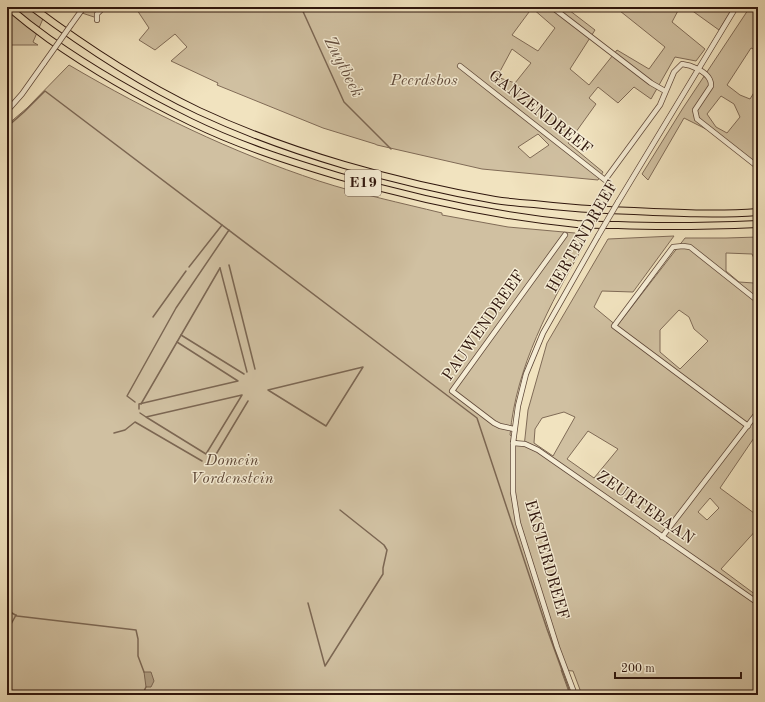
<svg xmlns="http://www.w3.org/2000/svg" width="765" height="702" font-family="'Old Standard TT',serif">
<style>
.green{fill:#d0c0a1;stroke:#806b57;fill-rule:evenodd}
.water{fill:#af9d82;stroke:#7c6753}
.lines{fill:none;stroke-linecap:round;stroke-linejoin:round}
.stream{stroke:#7c6753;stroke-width:1.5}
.minor-casing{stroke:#60493a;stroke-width:6}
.highway-casing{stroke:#2f160d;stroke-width:8}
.minor{stroke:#f6edd5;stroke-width:4.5}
.highway{stroke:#f1e3bf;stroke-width:6}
.minor-bridge-casing{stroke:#60493a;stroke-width:6;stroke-linecap:butt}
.minor-bridge{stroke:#f6edd5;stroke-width:4.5}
.labels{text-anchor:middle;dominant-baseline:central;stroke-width:3;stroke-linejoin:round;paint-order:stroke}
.shield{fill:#f6edd5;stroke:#6b5649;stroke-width:1}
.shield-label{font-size:15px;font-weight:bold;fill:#2f160d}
.park-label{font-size:16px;font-style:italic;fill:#5f4939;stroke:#f6edd5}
.street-label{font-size:16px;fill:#2f160d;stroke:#f6edd5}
.water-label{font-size:17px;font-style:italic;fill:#624c3c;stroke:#f6edd5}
</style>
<rect width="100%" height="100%" fill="#f1e3bf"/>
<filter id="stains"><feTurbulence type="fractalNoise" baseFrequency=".005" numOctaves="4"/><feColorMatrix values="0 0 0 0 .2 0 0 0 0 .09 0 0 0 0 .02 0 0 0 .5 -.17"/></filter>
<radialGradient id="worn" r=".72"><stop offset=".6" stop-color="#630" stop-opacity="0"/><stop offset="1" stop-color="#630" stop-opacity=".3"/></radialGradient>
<g class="green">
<polygon points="7,7 48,7 33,42 38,45 7,45"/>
<polygon points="86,7 101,7 94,17 82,13"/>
<path d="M 135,7 L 565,7 L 595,30 L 570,69 L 589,85 L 617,50 L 649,69 L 665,47 L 615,7 L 680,7 L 672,22 L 705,49 L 696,61 L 675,57 L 651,99 L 634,87 L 618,103 L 598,87 L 589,98 L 596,104 L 568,143 L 603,172 L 598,180 L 482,169 L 377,145 L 375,144 L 323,128 L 217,85 L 218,83 L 171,61 L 187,47 L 175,34 L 155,50 L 139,40 L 149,28 ZM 532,8 L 555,28 L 538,51 L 512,35 ZM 512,49 L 531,63 L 515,83 L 497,77 ZM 538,134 L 549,145 L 530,158 L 518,147 Z"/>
<polygon points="687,7 733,7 719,30"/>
<path d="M 750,7 L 758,7 L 758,51 L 751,48 L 727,85 L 740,95 L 750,99 L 758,86 L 758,166 L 712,132 L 684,118 L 648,180 L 642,174 L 683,108 ZM 721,96 L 734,104 L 740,117 L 727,133 L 716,127 L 707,114 Z"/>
<path d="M 69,65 C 149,112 231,152 319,181 C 359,194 401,203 442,213 L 442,215 L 508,227 L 575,233 L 584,245 C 550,304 516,367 510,435 L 524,447 L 528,410 L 547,343 L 608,239 L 674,236 L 633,292 L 602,291 L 594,307 L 617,326 L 685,238 L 726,238 L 758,237 L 758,267 L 752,254 L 726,253 L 726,271 L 739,282 L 754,283 L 758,273 L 758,432 L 720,488 L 758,516 L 758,528 L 721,569 L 756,595 L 758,594 L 758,695 L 582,695 L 573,671 L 561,670 L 570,695 L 7,695 L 7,125 L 27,108 ZM 679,310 L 689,317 L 694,329 L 708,341 L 680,369 L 660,352 L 660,330 ZM 564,412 L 575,417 L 553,456 L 534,443 L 535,429 L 542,418 ZM 588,431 L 618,449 L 594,478 L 567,459 ZM 710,498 L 719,508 L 707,520 L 698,512 Z"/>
</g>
<polygon class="water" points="144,672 151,672 154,681 151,687 146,687"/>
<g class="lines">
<g class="stream">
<polyline points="301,7 344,102 391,149"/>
<polyline points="7,127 24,112 45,91 477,418 547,629 571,695"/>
<polyline points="229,265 255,369"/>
<polyline points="189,267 222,225"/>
<polyline points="220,268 247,372"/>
<polyline points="153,317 186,271"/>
<polyline points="181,335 244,374"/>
<polygon points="363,367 326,426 268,390"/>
<polyline points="135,402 127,396 176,308 229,230"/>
<polyline points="141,404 220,268"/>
<polyline points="139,409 139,404 238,381 177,342"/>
<polyline points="140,413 146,417 206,454 242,395 146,417"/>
<polyline points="114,433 125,430 135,422 202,461"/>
<polyline points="215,456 248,401"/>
<polyline points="308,603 325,666 383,574 383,568 387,550 384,545 340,510"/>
<polyline points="7,610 17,616 136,630 138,639 138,656 144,672"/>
<polyline points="7,639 10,626 16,615"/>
<polyline points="145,695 144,691 146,687"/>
</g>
<g class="minor-casing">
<g id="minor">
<polyline points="552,7 651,83 665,91"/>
<polyline points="97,20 97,14 104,7"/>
<polyline points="71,25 84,7"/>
<path d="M 460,66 L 605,180 L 660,105 L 674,72 L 682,64 C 691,65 706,71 710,80 C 711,82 711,84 711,86 L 695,110 L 697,119 L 758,167"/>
<polyline points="7,111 22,94 44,63"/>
<polyline points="618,202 736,7"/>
<polyline points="748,426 614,326 673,247 683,246 690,247 758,301"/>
<polyline points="514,429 500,426 494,423 452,391 565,235"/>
<polyline points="513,443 525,444 538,450 758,603"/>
<polyline points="662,537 758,412"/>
<polyline points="575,695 557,647 518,523 513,492 513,443 518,406 526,374 543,333 598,236"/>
</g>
</g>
<g class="highway-casing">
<g id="highway">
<path d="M 8,7 C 21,18 35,29 49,39 C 93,70 142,98 191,122 C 238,145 288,161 338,176 C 416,199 496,216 577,224 C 591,225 604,225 618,225 C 665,227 711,226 758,224"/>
<path d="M 32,7 C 84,46 140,83 199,111 C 289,153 397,183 495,200 C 508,202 521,203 534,204 C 567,208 600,210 634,211 C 675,213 717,215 758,212"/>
</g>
</g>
<use href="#minor" class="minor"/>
<use href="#highway" class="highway"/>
<g class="minor-bridge-casing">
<g id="minor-bridge">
<polyline points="44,63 71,25"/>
<polyline points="598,236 618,202"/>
</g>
</g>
<use href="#minor-bridge" class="minor-bridge"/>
</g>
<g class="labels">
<rect class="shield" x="345" y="170" width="36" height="26" rx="3"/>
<g class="shield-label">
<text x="363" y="183">E19</text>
</g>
<g class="park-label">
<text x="424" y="81">Peerdsbos</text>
<text x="232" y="461">Domein<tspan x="232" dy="18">Vordenstein</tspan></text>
</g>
<g class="street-label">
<text transform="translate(540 113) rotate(38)">GANZENDREEF</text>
<text transform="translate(583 237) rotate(-60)">HERTENDREEF</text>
<text transform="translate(484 326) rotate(-55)">PAUWENDREEF</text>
<text transform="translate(645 508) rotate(35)">ZEURTEBAAN</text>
<text transform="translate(546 560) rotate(74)">EKSTERDREEF</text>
</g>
<g class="water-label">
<text transform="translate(343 67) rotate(63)">Zuytbeek</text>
</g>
</g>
<rect width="765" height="702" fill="none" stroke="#f1e3bf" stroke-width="24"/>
<rect x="8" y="8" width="749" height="686" fill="none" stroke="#2f160d" stroke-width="2"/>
<rect x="12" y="12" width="741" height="678" fill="none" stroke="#2f160d"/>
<path d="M615 672v6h126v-6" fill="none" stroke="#2f160d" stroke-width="2"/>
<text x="621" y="672" font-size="12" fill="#2f160d" stroke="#f6edd5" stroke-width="3" paint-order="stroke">200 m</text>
<rect width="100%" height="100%" filter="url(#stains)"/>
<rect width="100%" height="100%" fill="url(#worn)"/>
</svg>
